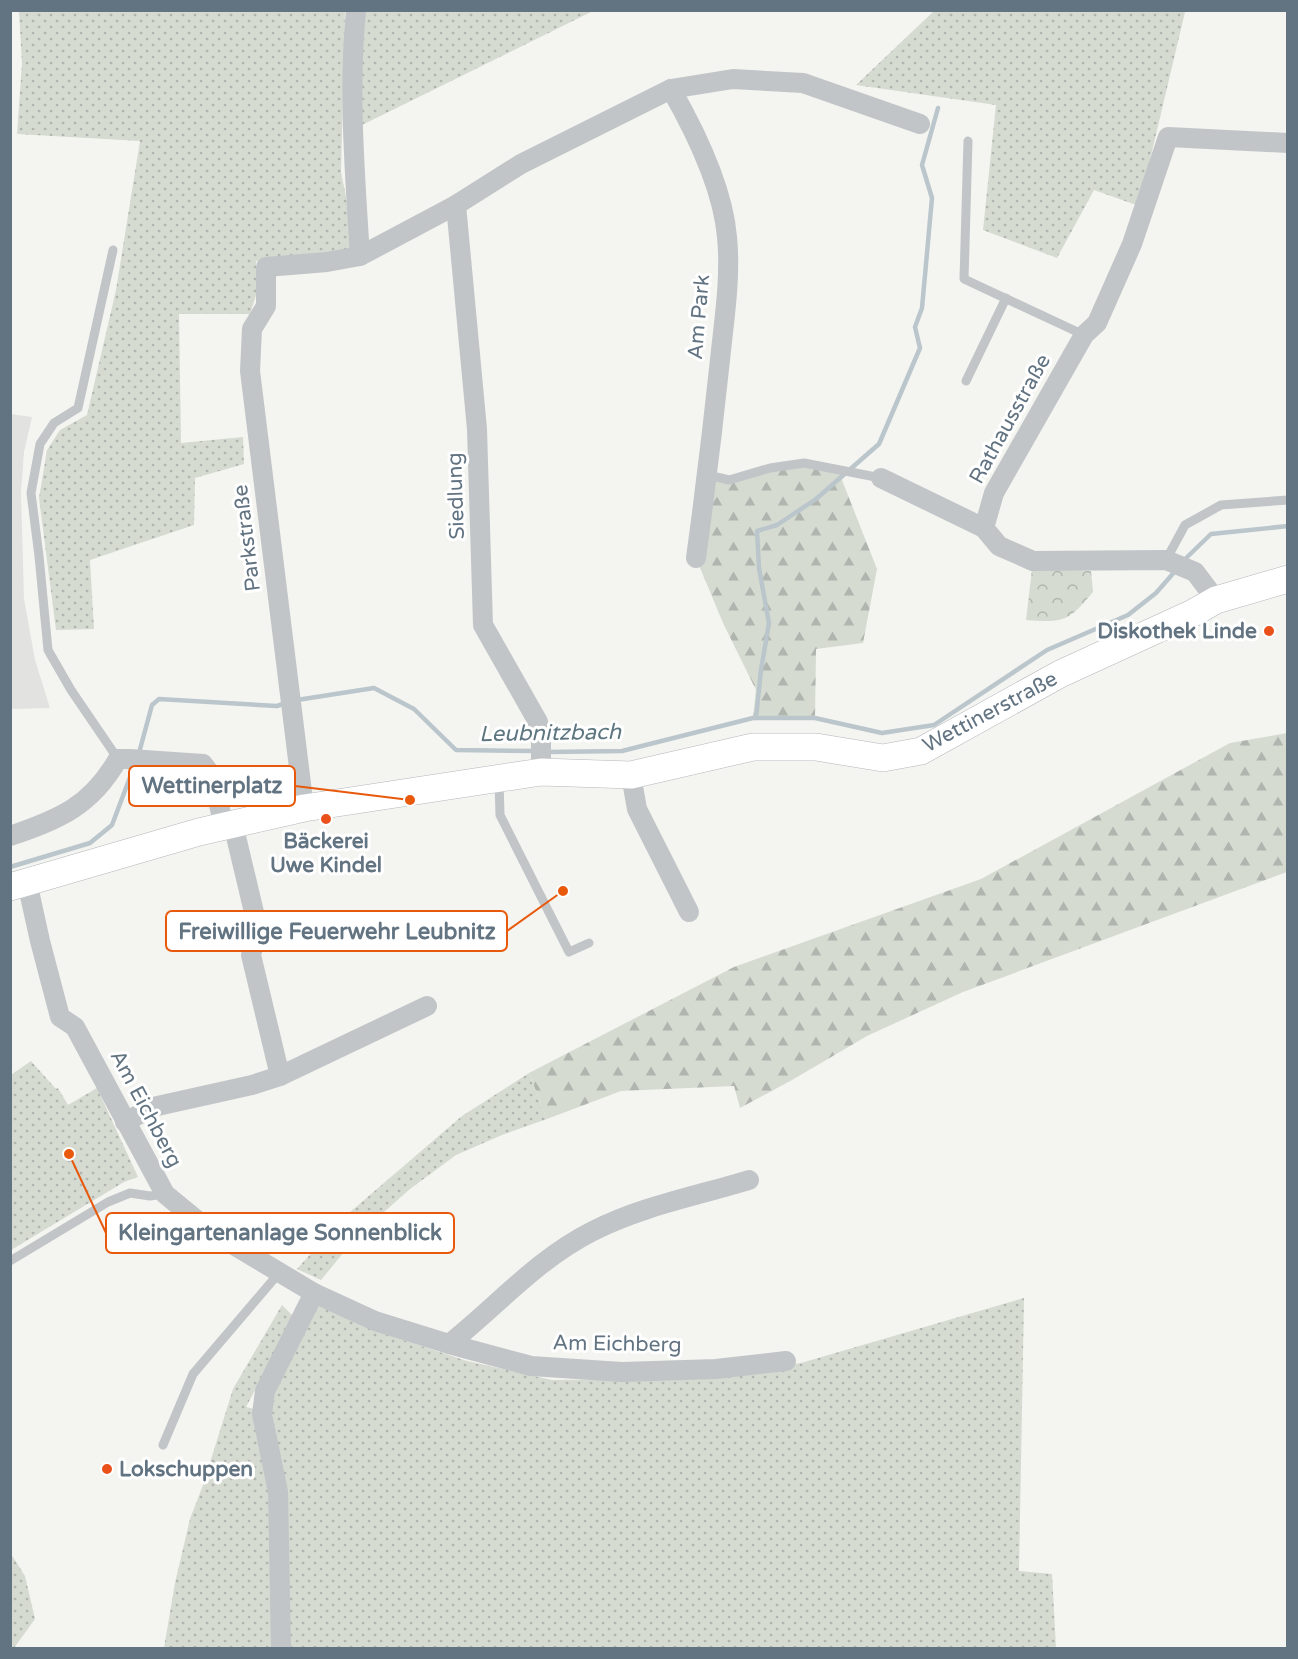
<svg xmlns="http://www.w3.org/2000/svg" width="1298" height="1659" font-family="'Varela Round',sans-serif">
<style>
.built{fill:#e2e3e1}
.grass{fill:url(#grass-dots)}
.forest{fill:url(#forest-firs)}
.park{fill:url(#park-crowns)}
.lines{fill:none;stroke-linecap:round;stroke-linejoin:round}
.stream{stroke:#bac6cb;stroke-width:4.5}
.secondary-casing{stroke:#b3b8bd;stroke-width:28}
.lane{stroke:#c1c5c8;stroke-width:9}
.street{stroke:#c1c5c8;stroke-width:20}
.secondary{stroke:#fff;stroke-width:27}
.poi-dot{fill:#ea501a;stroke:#fff;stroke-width:2}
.labels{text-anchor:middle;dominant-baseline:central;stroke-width:6;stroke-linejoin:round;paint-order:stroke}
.street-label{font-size:21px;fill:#627382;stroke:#fff}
.poi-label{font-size:21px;font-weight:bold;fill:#627382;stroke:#fff;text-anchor:end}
.water-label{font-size:22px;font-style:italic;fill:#5d7680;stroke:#fff}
.leader{fill:none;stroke:#e8590c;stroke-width:2}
.callout-dot{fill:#e8590c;stroke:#fff;stroke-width:2}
.callout{fill:#fff;stroke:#e8590c;stroke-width:2}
.callout-label{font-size:22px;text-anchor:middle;font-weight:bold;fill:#627382}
</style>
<defs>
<pattern id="grass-dots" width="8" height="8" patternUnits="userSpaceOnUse" patternTransform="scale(1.5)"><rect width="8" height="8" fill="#d5dbd1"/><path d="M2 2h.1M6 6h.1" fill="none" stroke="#b0b6af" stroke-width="1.8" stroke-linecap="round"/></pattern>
<pattern id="forest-firs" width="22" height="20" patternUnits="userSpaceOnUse" patternTransform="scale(1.5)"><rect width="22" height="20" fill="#d5dbd1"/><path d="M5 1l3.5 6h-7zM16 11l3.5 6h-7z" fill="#b0b6af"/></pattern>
<pattern id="park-crowns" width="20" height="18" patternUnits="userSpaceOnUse" patternTransform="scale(1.5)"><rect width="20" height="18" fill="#d5dbd1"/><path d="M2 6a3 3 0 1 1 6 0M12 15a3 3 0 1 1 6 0" fill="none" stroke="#b0b6af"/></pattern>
</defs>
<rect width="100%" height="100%" fill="#f4f4f0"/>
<polygon class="built" points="11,414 32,417 24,452 21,492 24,599 35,660 50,708 11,709"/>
<g class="grass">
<polygon points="1162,10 1185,12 1139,206 1094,190 1057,258 983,230 996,105 856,85 934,11"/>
<polygon points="19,11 345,11 341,172 357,251 329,256 256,261 258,289 250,314 179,314 181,443 243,437 244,464 195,478 194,525 90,560 94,629 56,630 39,498 47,450 60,430 87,415 116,290 140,141 17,134 22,64"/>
<polygon points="361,11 593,11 358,127"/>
<polygon points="31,1061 56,1089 58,1088 68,1105 97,1088 138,1177 124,1182 11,1250 11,1075"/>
<polygon points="529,1073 547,1119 502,1135 456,1155 410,1189 358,1235 321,1280 297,1269 342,1219 462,1116"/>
<polygon points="1024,1298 1019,1571 1052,1574 1056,1648 290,1648 287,1498 271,1407 272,1390 317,1302 385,1334 467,1361 552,1380 638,1379 761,1369 801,1363"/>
<polygon points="282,1305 294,1317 246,1407 254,1409 268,1485 273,1648 164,1648 175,1583 190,1519 203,1485 233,1389"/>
<polygon points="11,1554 25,1576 35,1619 14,1648 10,1648"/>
</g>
<g class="forest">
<polygon points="804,463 838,470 877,569 863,643 816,649 815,718 753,718 756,690 723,623 696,558 708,475 729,480"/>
<polygon points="1287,733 1287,872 963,992 867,1036 792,1080 740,1108 734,1086 621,1091 547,1119 529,1073 734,967 981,879 1230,743"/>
</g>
<path class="park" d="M 1032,569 L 1091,571 L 1093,592 C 1069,621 1064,623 1026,620 Z"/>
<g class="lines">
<g class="stream">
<polyline points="1182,562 1211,534 1288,526"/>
<polyline points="297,700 374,688 414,709 456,750 536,751"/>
<polyline points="756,718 761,670 769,623 759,568 757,531 777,525 816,499 879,444 920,348 915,327 922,308 932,198 922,165 938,108"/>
<polyline points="547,752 622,751 753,718 815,718 882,733 934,725 1047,650 1128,615 1156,593 1177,569"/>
<polyline points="139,753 152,705 159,699 277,706 286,703"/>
<polyline points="10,867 90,843 112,825 135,764"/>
</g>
<g class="secondary-casing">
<polyline id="secondary" points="10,887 199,832 304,808 541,772 631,775 753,747 816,747 883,758 921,751 1060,674 1193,613 1216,600 1288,579"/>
</g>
<g class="lane">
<polyline points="968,141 964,279 1084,335"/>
<polyline points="113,250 78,408 54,423 40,444 31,493 39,556 48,650 71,690 118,759"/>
<polyline points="966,381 1006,298"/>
<polyline points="708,475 729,480 770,468 804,463 881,478"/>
<polyline points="1166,560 1185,525 1221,505 1288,500"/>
<polyline points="499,781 500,815 569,952 589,943"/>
<polyline points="10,1261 108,1202 130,1193 150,1196 165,1194"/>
<polyline points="163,1445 193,1374 279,1273"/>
</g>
<g class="street">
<path d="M 356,10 C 348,92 355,175 360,256"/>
<path d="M 671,89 C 695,131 723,189 727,237 C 731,278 724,320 720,360 C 713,426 705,492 696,558"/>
<polyline points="456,205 477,429 483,625 538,722 541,743 541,772"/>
<polyline points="881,478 984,528"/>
<polyline points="1216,600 1195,572 1166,560 1033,561 999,546 984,528 994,493 1084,335 1097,323 1132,244 1168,137 1288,143"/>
<polyline points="631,775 637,809 689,912"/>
<polyline points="304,808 250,371 252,329 266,306 266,267 327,262 360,256 456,205 521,164 671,89 733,79 803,83 920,124"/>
<path d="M 10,836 C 60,819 91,806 118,759 L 130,759 L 203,764 L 212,776 L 224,826"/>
<polyline points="27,882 40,941 60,1017 75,1027 165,1194 210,1231 314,1293 265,1391 262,1414 278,1492 281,1648"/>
<polyline points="280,1076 427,1006"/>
<polyline points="125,1122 153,1107 252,1085 280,1076 251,955 258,929 233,824"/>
<polyline points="314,1293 375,1321 449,1344 531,1366 622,1372 716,1369 786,1361"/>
<path d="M 449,1344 C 497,1306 537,1259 593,1231 C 642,1206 697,1196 749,1180"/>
</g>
<use href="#secondary" class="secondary"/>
</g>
<g class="poi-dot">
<circle cx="1269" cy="631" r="6"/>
<circle cx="326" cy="819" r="6"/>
<circle cx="107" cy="1469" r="6"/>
</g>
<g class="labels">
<g class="street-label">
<text transform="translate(699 317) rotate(-85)">Am Park</text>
<text transform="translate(1010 419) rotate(-61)">Rathausstraße</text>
<text transform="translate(456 496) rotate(-92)">Siedlung</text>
<text transform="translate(247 538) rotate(-97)">Parkstraße</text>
<text transform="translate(990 712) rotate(-28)">Wettinerstraße</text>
<text transform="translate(146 1109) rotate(62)">Am Eichberg</text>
<text transform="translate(617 1344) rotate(1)">Am Eichberg</text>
</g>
<g class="poi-label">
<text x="1257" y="631">Diskothek Linde</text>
<text x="326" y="841" text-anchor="middle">Bäckerei<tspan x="326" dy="24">Uwe Kindel</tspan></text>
<text x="119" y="1469" text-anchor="start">Lokschuppen</text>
</g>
<g class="water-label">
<text transform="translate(550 733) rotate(-1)">Leubnitzbach</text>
</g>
</g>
<path class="leader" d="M410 800L295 786M563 891L507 931M69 1154L106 1233"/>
<g class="callout-dot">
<circle cx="410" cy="800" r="6"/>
<circle cx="563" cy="891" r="6"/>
<circle cx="69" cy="1154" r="6"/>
</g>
<g class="callout">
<rect x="129" y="766" width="166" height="40" rx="6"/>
<rect x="166" y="911" width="341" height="40" rx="6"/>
<rect x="106" y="1213" width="348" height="40" rx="6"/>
</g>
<g class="callout-label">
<text x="212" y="793">Wettinerplatz</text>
<text x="337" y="939">Freiwillige Feuerwehr Leubnitz</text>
<text x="280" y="1240">Kleingartenanlage Sonnenblick</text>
</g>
<rect width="1298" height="1659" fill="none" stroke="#627382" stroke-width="24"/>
</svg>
